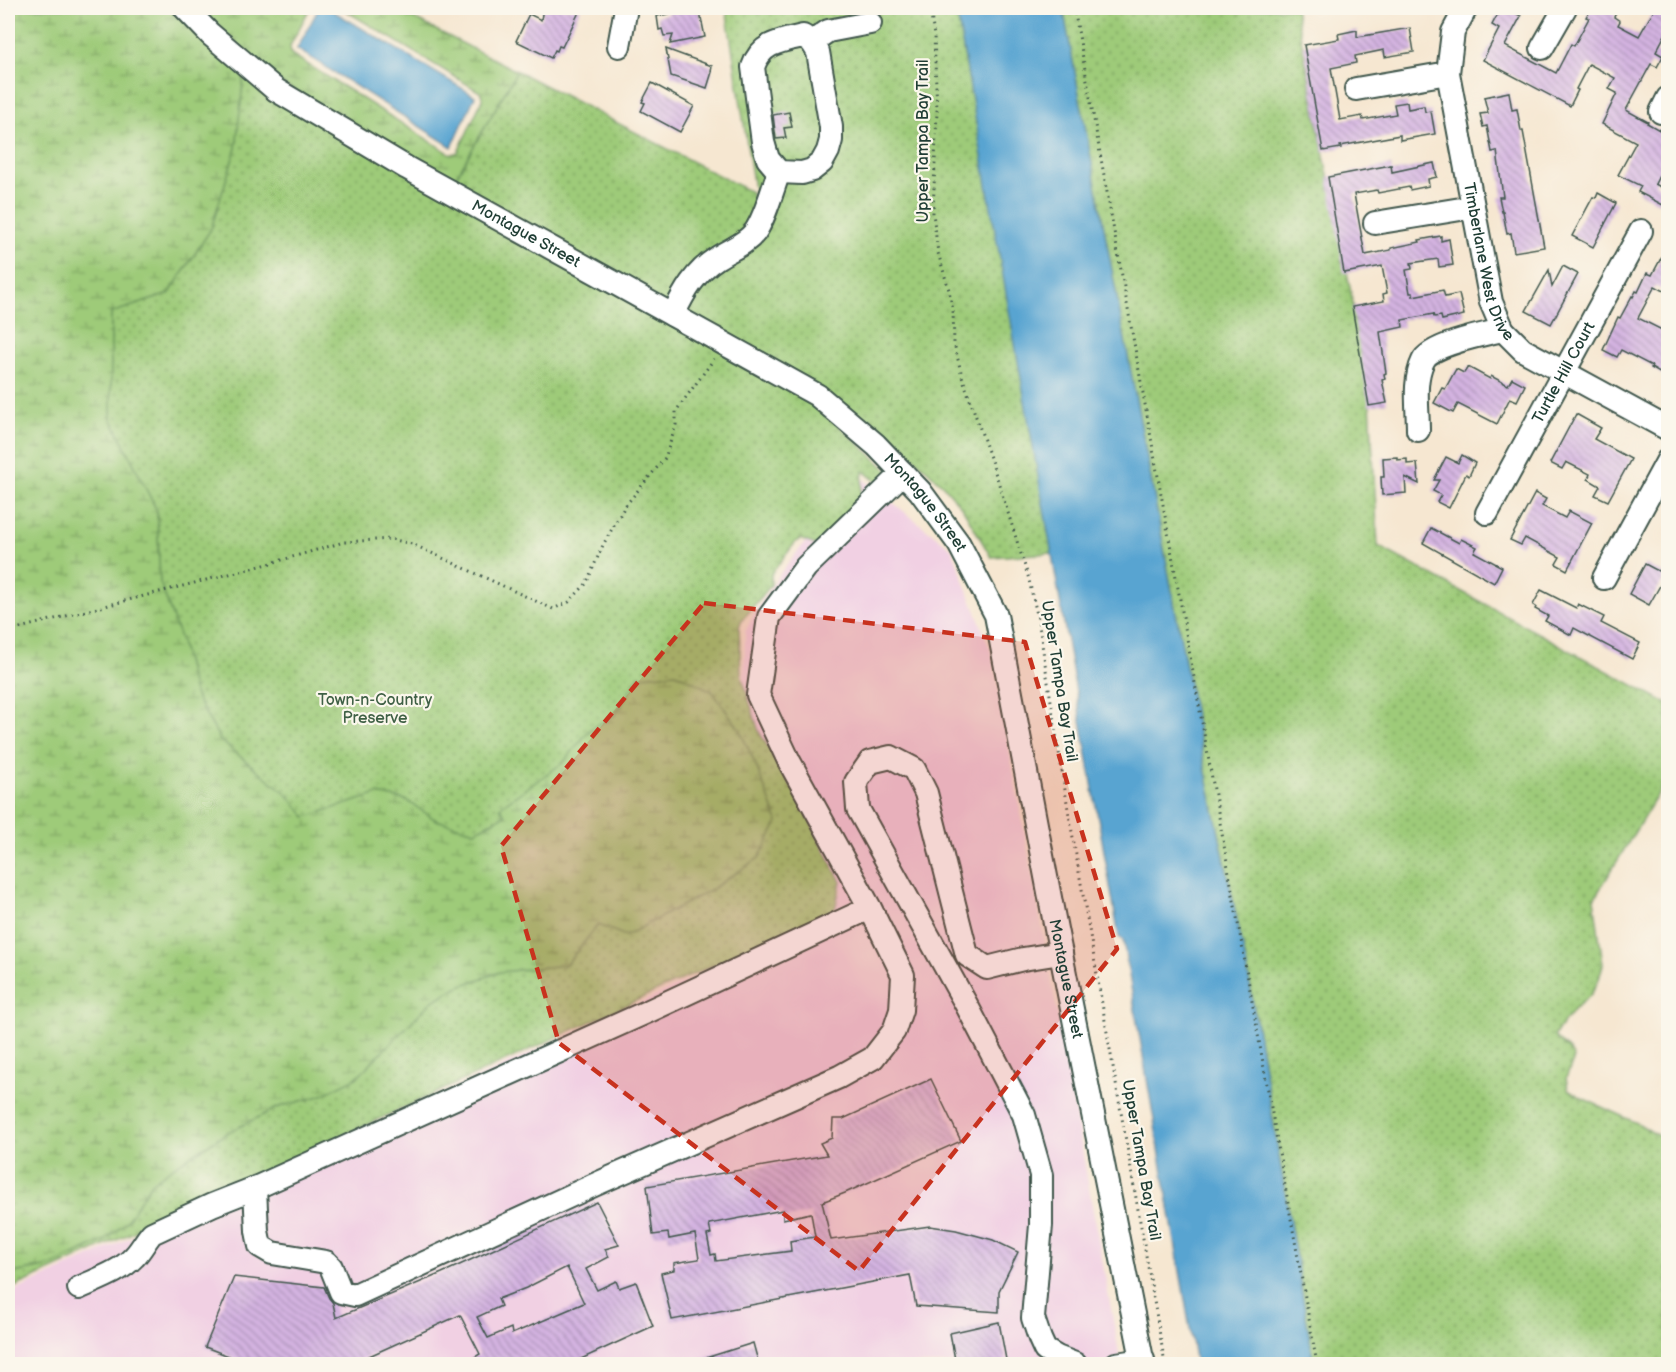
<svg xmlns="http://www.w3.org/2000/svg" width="1676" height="1372" font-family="'Balsamiq Sans',sans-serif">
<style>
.built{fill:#f1d0e3}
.grass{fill:url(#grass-dots);stroke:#5e8456;stroke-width:1.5}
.wetland{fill:url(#wetland-marsh);stroke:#5e8456;stroke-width:1.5}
.water{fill:#58a4d1;stroke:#3c7082;stroke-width:1.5}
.building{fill:url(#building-back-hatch);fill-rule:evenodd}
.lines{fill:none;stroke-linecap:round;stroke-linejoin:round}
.minor-casing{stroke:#3f564c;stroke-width:26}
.path{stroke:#3f564c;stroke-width:3;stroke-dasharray:1.5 4.5;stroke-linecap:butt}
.minor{stroke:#fff;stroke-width:22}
.marked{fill:#c8321e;fill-opacity:0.2;stroke:#c8321e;stroke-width:4.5;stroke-dasharray:12 8;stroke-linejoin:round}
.labels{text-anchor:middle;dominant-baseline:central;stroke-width:4.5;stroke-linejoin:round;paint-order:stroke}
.street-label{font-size:16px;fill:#1f3d34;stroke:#fbf7ec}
.park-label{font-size:16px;fill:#3f6045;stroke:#fbf7ec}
</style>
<defs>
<pattern id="grass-dots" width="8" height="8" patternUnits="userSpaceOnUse" patternTransform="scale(1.5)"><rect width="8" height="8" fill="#9ecb79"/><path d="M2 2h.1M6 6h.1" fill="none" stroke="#80a664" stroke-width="1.8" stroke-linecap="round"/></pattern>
<pattern id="wetland-marsh" width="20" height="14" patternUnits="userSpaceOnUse" patternTransform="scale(1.5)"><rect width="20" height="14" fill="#9ecb79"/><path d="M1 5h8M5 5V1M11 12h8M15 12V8" fill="none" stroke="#80a664"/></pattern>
<pattern id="building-back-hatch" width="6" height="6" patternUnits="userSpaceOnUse" patternTransform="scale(1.5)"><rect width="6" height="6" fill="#d4b3e1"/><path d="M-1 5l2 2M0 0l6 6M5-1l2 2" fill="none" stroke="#ab93b7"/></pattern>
</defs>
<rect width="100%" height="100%" fill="#fbf7ec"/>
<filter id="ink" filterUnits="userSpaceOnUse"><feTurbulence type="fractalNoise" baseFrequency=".0167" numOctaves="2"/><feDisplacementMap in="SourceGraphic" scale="12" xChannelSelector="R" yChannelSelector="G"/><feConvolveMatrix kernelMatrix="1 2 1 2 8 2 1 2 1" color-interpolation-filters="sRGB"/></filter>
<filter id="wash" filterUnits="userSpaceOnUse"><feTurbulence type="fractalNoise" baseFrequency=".008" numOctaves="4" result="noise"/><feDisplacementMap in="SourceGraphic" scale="24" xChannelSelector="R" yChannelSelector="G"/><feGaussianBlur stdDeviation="1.35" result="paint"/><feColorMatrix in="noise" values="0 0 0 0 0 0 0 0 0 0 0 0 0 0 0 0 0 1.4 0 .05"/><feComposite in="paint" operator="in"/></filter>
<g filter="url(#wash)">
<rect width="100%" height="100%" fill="#f6e7d1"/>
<polygon class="built" points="859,476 952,549 992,654 1121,1364 8,1364 8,1294 828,916 842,889 756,727 744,680 745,632 755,612 781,572"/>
<g class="grass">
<polygon points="8,8 240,100 244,73 812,401 894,476 885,488 863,471 860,506 818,546 800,539 795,543 771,574 771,585 742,620 739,627 741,674 759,732 799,799 841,882 835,909 8,1290"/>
<polygon points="726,8 956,8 1052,553 991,557 963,509 943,485 910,454 904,462 882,439 452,184 517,71 751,192 758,215"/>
<path d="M 1063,8 L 1295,8 L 1369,384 L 1378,546 L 1668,704 L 1668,779 L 1664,784 L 1594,899 L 1603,964 L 1599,979 L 1591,995 L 1574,1009 L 1554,1036 C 1563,1047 1567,1044 1574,1058 L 1566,1078 L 1568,1089 L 1582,1098 L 1639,1124 L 1668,1142 L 1668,1364 L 1314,1364 L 1247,967 L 1203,758 Z"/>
</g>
<g class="wetland">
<polygon points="8,8 174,8 203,39 244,73 236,148 211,229 169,294 111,313 111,418 157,511 160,582 180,638 195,696 221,741 287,794 306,817 378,794 406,800 436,820 475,831 505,815 500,807 564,762 590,729 615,715 639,676 676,673 712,691 738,727 755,763 778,822 759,858 712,889 626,936 598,925 566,965 500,972 457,987 431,1002 356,1078 320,1096 279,1107 225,1134 173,1167 151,1183 127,1221 106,1240 50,1266 8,1274"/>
<polygon points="196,8 310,8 290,46 291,54 449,153 453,154 458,152 482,100 482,96 480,92 341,8 393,8 517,71 452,184 281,83"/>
</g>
<g class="water">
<polygon points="319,8 328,8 475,96 452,147 297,49"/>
<polygon points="956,8 1063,8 1203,758 1247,967 1314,1364 1196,1364 1123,940 1119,937"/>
</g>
<g id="blocks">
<g class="building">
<polygon points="543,8 581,8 562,47 559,46 557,51 555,50 551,58 516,41 529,14 541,20"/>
<polygon points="668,8 699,8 705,37 670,44 673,35 664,36 662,29 659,30 657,16 669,14"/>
<polygon points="1501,8 1521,8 1517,14 1521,16 1505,46 1556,73 1571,44 1574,46 1589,18 1586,17 1591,8 1607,8 1616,13 1614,17 1620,21 1618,25 1639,36 1655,8 1668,8 1668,29 1656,52 1663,56 1657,67 1651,64 1626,110 1648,122 1647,123 1663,132 1662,134 1668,137 1668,158 1655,184 1668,191 1668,195 1663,205 1638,192 1641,186 1618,175 1636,142 1602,124 1617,93 1609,89 1615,78 1589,64 1576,89 1578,90 1570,106 1483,60 1499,29 1492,25"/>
<polygon points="1410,28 1414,52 1385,57 1384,50 1355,56 1356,63 1331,68 1340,120 1362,116 1363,120 1396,114 1394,104 1407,102 1408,109 1424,106 1425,112 1431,111 1435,134 1400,140 1400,135 1340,146 1341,148 1323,151 1304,45 1339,39 1338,34 1357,30 1357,37"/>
<polygon points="666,49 712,66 711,72 712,72 707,88 671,76"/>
<polygon points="652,83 694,106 680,132 641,111 645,103 642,102"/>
<polygon points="1509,92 1512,110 1517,109 1521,131 1523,131 1544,247 1514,252 1511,233 1507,234 1503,212 1502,212 1499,197 1503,197 1497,151 1492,152 1487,126 1483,127 1480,114 1488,113 1484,97"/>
<polygon points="789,112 792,127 784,128 786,138 776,139 773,115"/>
<polygon points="1434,163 1437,177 1428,179 1429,186 1410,190 1409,187 1378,193 1377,190 1354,194 1365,255 1391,250 1391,248 1420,242 1419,240 1441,236 1441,241 1449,239 1453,265 1439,267 1438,259 1411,263 1412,269 1406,270 1410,293 1413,293 1413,296 1443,290 1445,297 1459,294 1464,315 1442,320 1441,316 1434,317 1433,314 1402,320 1403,327 1380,332 1386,373 1384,374 1385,379 1382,380 1387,403 1369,406 1352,307 1384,301 1383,294 1387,293 1382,266 1344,273 1328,177 1391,165 1392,172"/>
<polygon points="1598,193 1616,203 1593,247 1572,236 1593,197 1596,198"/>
<polygon points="1668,245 1668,293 1655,286 1638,318 1668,333 1668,378 1651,368 1652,366 1621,350 1617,357 1603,350 1618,317 1620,318 1632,296 1633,297 1636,291 1638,292 1647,273 1652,275"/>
<polygon points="1563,266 1578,274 1551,324 1526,311 1549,270 1552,287"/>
<polygon points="1468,367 1490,379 1491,376 1508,385 1512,378 1525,385 1517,401 1510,398 1497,424 1458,404 1453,413 1434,403 1442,388 1445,389 1456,369 1464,373"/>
<polygon points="1576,414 1601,428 1594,439 1631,459 1608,501 1595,495 1600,486 1588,479 1590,474 1566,462 1562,469 1550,463"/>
<polygon points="1462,455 1475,463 1469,476 1466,474 1449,508 1437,502 1441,495 1433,491 1439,480 1434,480 1446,457 1458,463"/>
<polygon points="1397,457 1397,460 1407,459 1407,464 1417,463 1419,484 1405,477 1406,493 1382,495 1381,477 1384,477 1383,458"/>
<polygon points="1535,493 1546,499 1542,506 1565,518 1569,511 1592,523 1567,570 1556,564 1560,557 1525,538 1521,545 1510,540"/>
<polygon points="1431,528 1459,543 1461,539 1477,547 1474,552 1502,567 1494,583 1423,543"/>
<polygon points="1645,564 1666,575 1649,605 1629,594"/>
<polygon points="1541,590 1576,608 1578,604 1604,617 1601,623 1640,643 1632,659 1574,628 1571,635 1545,621 1548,616 1535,609 1536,607 1533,605"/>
<path d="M 931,1079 L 961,1141 L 845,1193 L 822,1202 L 831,1240 L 930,1226 L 956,1230 L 993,1240 L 1018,1252 L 999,1291 L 999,1312 L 916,1306 L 910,1275 L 672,1320 L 661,1273 L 674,1270 L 674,1263 L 699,1259 L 695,1234 L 669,1239 L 668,1233 L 653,1235 L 647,1186 L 827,1155 L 820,1143 L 832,1138 L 833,1119 L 843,1119 ZM 783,1210 L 783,1219 L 811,1213 L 815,1237 L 790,1241 L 791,1251 L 716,1261 L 715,1254 L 711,1255 L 707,1235 L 711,1234 L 709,1224 Z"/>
<path d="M 597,1202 L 619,1245 L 605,1249 L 609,1257 L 586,1269 L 597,1290 L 616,1281 L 619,1288 L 636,1282 L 653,1326 L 568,1365 L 462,1365 L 480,1354 L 460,1315 L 367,1357 L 346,1365 L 261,1365 L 234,1358 L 205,1347 L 234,1277 L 324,1287 L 329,1298 L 333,1303 L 336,1318 L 442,1273 ZM 567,1267 L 584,1303 L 512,1334 L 511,1328 L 488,1338 L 477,1317 L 501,1306 L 498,1299 L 526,1288 Z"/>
<polygon points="999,1322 1007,1365 956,1365 950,1333"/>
<polygon points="753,1343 759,1365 694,1365 693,1362"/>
</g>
</g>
</g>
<g filter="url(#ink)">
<use href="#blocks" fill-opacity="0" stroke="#3f564c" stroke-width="1.5"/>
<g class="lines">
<g class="minor-casing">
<g id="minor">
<path id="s1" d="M 185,8 L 210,34 L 276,90 L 407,168 L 817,395 L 876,445 L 920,491 L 959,544 L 996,615 L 1056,929 L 1143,1364"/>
<path id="s2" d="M 1466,8 L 1453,32 L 1448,73 L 1491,302 L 1503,330 L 1523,350 L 1668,429"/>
<path d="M 803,36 L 812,42 L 818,52 L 831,127 L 831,140 L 828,151 L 822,162 L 812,170 L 802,173 L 779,172 L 768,159 L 763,142 L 753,67 C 761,43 780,41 803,36 Z"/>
<polyline points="812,42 828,31 870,23"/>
<polyline points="619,46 626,8"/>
<polyline points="1542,48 1565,8"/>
<polyline points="1356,89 1448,73"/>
<polyline points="1661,112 1668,98"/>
<polyline points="1375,223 1473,207"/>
<path d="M 673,315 C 684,292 695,272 717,258 C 730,249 745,245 755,232 C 766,216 772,190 779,172"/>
<path d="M 1418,430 C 1418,408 1413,382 1423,361 C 1430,345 1485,334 1503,330"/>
<path id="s3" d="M 1487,513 L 1641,231"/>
<polyline points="1604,578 1668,460"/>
<polyline points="870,908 649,1011 255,1188 257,1231 260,1246 272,1253 326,1262 331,1267 341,1292 355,1295 594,1185 839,1077 873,1058 894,1031 901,1010 903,975 870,908 789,761 758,695 769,617 806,567 903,473"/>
<polyline points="1061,953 1023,959 987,968 967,955 926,793 914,769 891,757 870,762 856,782 858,809 966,1004 1024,1115 1041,1175 1041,1225 1033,1318 1040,1339 1045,1350 1057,1357 1075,1364"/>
<path d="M 79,1288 C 98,1279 120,1272 134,1257 C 141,1250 145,1241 152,1233 L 212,1205 L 255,1188"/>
<polyline points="1116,1364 1143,1360"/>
</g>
</g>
<g class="path">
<polyline points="930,8 934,36 937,111 933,213 938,253 949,290 953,312 954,343 962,376 997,478 1028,576 1038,619 1068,809 1165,1364"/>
<polyline points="1074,8 1317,1364"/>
<polyline points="8,631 268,564 344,542 391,539 412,544 553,609 569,602 586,584 603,545 625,506 665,458 676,425 676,411 714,359"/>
</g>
<use href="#minor" class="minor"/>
</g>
</g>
<path class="marked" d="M 704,603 L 1025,642 L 1117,949 L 859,1271 L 559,1043 L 501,846 Z"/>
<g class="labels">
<g class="street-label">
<text transform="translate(923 141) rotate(-90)">Upper Tampa Bay Trail</text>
<text stroke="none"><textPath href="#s1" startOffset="411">Montague Street</textPath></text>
<text stroke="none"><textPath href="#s2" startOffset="262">Timberlane West Drive</textPath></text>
<text stroke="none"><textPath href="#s3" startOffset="160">Turtle Hill Court</textPath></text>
<text stroke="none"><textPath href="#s1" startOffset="897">Montague Street</textPath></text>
<text transform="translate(1059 681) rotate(81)">Upper Tampa Bay Trail</text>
<text stroke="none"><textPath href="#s1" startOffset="1401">Montague Street</textPath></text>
<text transform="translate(1141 1160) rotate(80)">Upper Tampa Bay Trail</text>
</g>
<g class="park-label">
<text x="375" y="700">Town-n-Country<tspan x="375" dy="18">Preserve</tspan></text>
</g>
</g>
<rect width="1676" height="1372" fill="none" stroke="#fbf7ec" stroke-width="30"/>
</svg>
